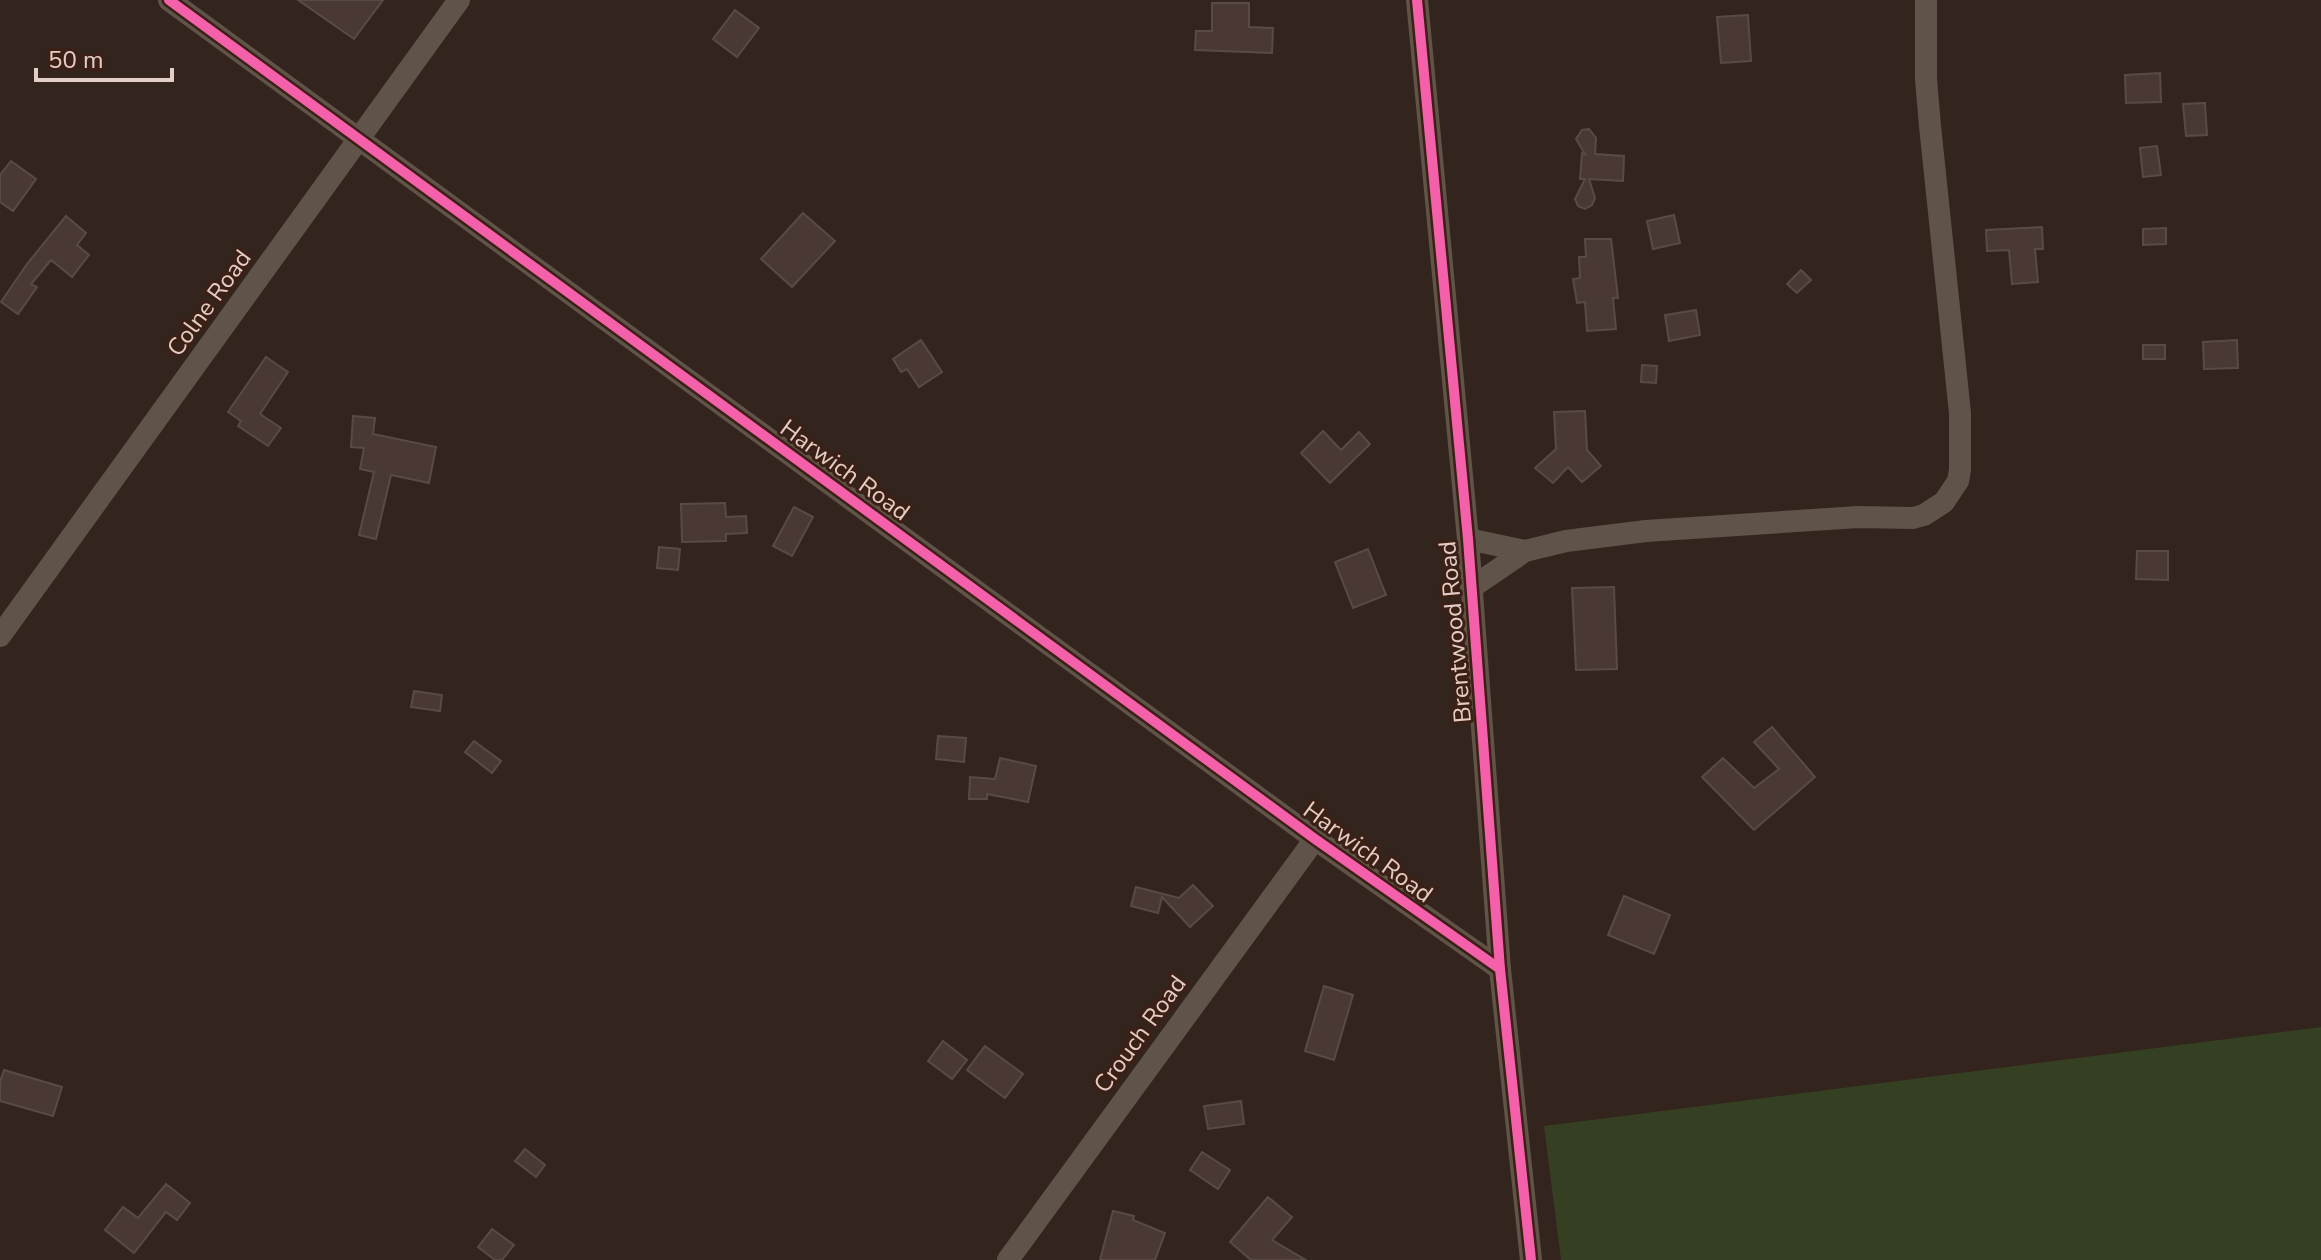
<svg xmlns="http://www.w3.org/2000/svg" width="2321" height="1260" font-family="'Nunito Sans',sans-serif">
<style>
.green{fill:#353f21}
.building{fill:#4a3932;stroke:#584b46;stroke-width:2}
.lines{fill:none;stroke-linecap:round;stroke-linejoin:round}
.minor{stroke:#60544a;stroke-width:22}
.cycleway-casing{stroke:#3d2015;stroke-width:15}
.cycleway{stroke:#f560ab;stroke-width:10}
.labels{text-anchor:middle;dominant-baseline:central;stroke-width:6;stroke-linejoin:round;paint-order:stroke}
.street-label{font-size:24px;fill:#e2cec7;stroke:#3d2015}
</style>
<rect width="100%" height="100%" fill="#34241e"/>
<polygon class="green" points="2321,1027 2321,1260 1561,1260 1544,1126"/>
<g class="building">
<polygon points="298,0 383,0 354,39"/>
<polygon points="1212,3 1249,3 1249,27 1273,28 1272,53 1195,50 1196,31 1212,31"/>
<polygon points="735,10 759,28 737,57 713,39"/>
<polygon points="1748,15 1751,61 1721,63 1717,17"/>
<polygon points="2160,73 2161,102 2126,103 2125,75"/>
<polygon points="2205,103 2207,135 2186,136 2183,104"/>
<polygon points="1589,129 1596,138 1595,154 1624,156 1623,181 1589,179 1595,198 1592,205 1585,209 1578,206 1575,199 1585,179 1580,179 1582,153 1585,154 1576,139 1582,130"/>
<polygon points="2157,146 2161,175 2143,177 2140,148"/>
<polygon points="11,161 36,179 13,211 0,202 0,175"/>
<polygon points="803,213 835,241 792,287 761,259"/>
<polygon points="1674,215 1680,243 1653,249 1647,221"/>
<polygon points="66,216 86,233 77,245 89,255 72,277 51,260 31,284 37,287 18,314 1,302 27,264"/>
<polygon points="2042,227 2043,249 2035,249 2038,282 2012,284 2009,250 1987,251 1986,230"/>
<polygon points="2166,228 2166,244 2143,245 2143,229"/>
<polygon points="1585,239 1611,239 1618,298 1613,298 1616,329 1587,331 1585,302 1577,303 1573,279 1580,278 1579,257 1586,257"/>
<polygon points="1801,270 1811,280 1797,293 1787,284"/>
<polygon points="1696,310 1700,335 1669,341 1665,315"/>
<polygon points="921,340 942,372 919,387 907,369 901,372 893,359"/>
<polygon points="2237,340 2238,368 2204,369 2203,342"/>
<rect x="2143" y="345" width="22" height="14"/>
<polygon points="266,357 288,372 260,414 281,428 268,446 238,426 241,421 228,412"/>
<polygon points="1642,365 1657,366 1656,383 1641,382"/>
<polygon points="1585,411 1587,450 1601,466 1582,482 1568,467 1553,483 1535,468 1556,449 1554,412"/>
<polygon points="353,416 375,418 373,434 436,447 429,483 391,475 376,539 359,535 374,472 360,469 364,448 351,447"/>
<polygon points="1323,431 1341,450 1359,432 1370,444 1330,483 1301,453"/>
<polygon points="725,503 726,517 746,516 747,533 726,534 726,541 682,542 681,504"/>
<polygon points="794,507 813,517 792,556 773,546"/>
<polygon points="659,547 680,549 678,570 657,568"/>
<polygon points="1368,549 1386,595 1353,608 1335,562"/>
<polygon points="2137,551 2168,551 2168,580 2136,579"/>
<polygon points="1614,587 1617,669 1576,670 1572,588"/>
<polygon points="414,691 442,695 440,711 411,707"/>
<polygon points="1772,727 1815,777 1754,830 1702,777 1723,758 1754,788 1779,769 1754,742"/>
<polygon points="938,736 966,738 964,762 936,759"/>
<polygon points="474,741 501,761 492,773 465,752"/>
<polygon points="1000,758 1036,766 1028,802 987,794 987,799 969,799 970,777 995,779"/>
<polygon points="1193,885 1213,906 1190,927 1162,897 1158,913 1131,906 1136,887 1179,898"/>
<polygon points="1624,896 1670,915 1654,954 1608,935"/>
<polygon points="1324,986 1353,995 1334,1060 1305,1051"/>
<polygon points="943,1041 967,1060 952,1079 928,1061"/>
<polygon points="985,1046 1023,1074 1005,1098 967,1070"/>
<polygon points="4,1070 62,1087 53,1116 0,1101 0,1082"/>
<polygon points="1241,1101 1244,1124 1208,1129 1204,1106"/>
<polygon points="525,1149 545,1165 536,1177 515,1161"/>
<polygon points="1202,1152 1230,1170 1218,1189 1190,1170"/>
<polygon points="166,1184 190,1203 177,1220 166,1212 134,1253 105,1230 123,1207 138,1218"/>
<polygon points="1268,1197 1292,1217 1272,1240 1306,1260 1251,1260 1230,1242"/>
<polygon points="1113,1211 1134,1216 1133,1220 1165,1233 1155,1260 1100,1260"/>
<polygon points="492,1229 514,1245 502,1260 495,1260 478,1247"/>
</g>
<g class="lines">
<g class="minor">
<polyline points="169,0 1315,839 1500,969"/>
<polyline points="1417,0 1468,539 1500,969 1531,1260"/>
<polyline points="1468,539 1525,551"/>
<polyline points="1471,588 1525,551 1566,541 1646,531 1858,517 1913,518 1924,515 1944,502 1958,481 1960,470 1960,413 1930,126 1926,79 1926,0"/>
<polyline points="0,636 459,0"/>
<polyline points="1008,1260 1315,839"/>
</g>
<g class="cycleway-casing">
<g id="cycleway">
<polyline points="169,0 1315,839 1500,969"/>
<polyline points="1417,0 1468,539 1500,969 1531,1260"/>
</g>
</g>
<use href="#cycleway" class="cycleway"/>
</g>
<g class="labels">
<g class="street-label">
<text transform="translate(209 303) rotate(-54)">Colne Road</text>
<text transform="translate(845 470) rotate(36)">Harwich Road</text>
<text transform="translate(1455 632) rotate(-95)">Brentwood Road</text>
<text transform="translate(1368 852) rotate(36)">Harwich Road</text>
<text transform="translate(1140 1034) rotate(-54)">Crouch Road</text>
</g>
</g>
<path d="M36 68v12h136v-12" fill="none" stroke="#e2cec7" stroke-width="4"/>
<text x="48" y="68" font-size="24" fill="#e2cec7" stroke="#3d2015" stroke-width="6" paint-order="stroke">50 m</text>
</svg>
